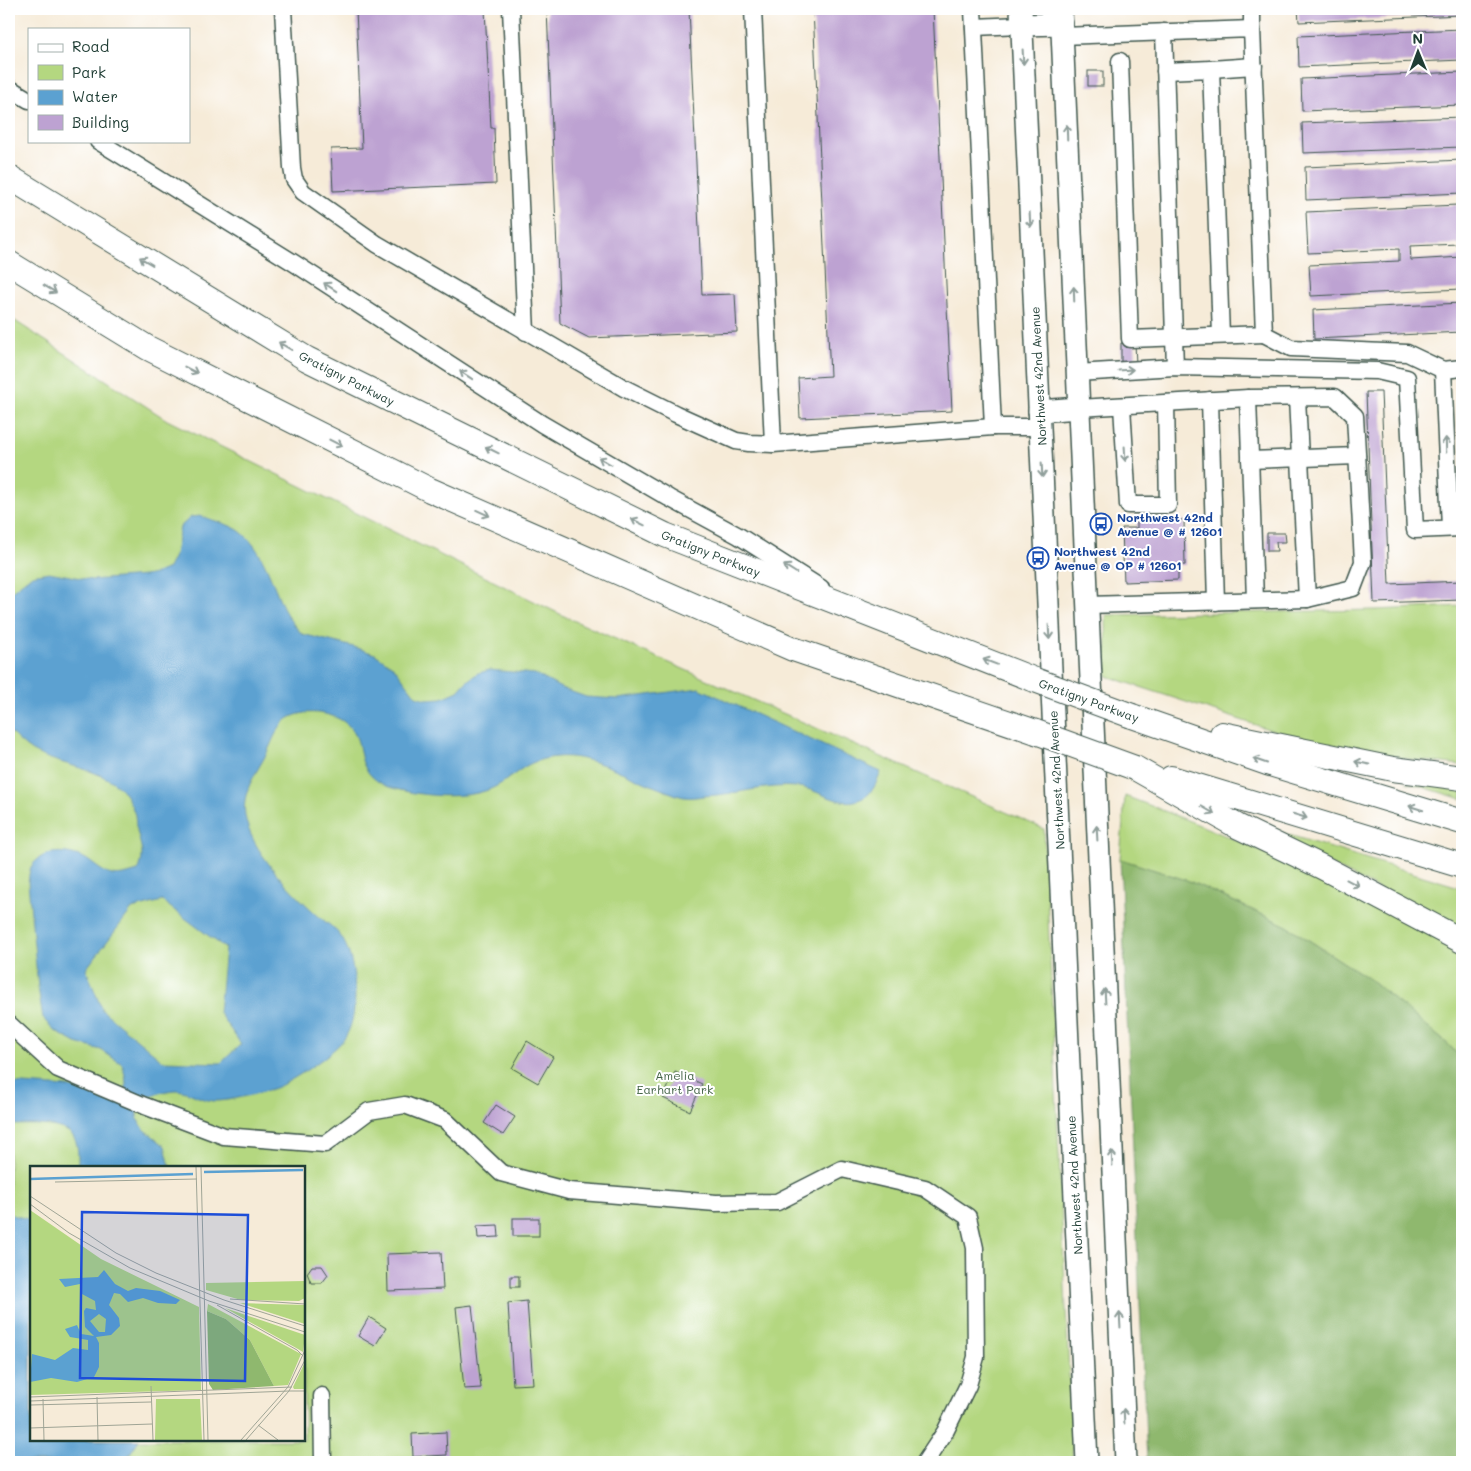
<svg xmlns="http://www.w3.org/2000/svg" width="1471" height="1471" font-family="Mali,sans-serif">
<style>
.green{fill:#b4d780;stroke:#6a8a5a;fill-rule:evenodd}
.forest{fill:#8fb86e;stroke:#577a51}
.water{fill:#5ba1d1;stroke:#3d6f82;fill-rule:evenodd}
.building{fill:#bda2d2}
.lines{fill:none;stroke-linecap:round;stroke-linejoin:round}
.minor-casing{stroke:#3f574d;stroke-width:19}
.major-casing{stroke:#3f574d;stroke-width:24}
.highway-casing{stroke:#3f574d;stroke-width:26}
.minor{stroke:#fff;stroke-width:16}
.major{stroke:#fff;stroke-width:21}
.highway{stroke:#fff;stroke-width:24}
.highway-bridge-casing{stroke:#3f574d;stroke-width:26;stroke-linecap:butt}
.highway-bridge{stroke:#fff;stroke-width:24}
.oneway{stroke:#8f9e9a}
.labels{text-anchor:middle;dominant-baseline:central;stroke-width:4;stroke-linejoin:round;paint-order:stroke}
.street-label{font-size:12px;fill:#1f3d34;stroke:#fff}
.transit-label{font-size:12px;font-weight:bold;fill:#164399;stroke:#fff;text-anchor:start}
.park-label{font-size:12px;fill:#446447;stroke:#fff}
.inset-river{fill:none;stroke:#5ba1d1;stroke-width:2.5}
.inset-road{fill:none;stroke:#a0a596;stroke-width:1}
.view{fill:#1d4ed8;fill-opacity:0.15;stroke:#1d4ed8;stroke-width:2.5}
.inset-edge{fill:none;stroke:#1f3d34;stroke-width:2.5}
</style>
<rect width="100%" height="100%" fill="#fff"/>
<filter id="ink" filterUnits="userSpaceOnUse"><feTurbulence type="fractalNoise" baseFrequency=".02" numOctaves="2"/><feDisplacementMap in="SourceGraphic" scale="10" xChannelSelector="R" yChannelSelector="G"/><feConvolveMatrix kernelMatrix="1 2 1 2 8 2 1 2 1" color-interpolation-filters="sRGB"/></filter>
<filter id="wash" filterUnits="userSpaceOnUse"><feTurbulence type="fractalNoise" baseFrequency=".0096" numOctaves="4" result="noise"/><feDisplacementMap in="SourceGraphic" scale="20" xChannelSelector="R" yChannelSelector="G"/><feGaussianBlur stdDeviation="1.12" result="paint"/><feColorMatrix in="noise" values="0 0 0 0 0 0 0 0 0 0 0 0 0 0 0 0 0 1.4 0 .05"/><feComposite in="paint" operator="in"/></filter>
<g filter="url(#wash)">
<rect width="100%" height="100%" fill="#f6ebd8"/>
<g class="green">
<path d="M 9,317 L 167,420 L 566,617 L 1044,829 L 1073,1462 L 9,1462 ZM 31,1167 L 304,1167 L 304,1440 L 31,1440 Z"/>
<polygon points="1462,606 1462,765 1415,760 1339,746 1268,729 1107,676 1106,615 1375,610"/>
<polygon points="1406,782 1462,783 1462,799"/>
<path d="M 1125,796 C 1202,825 1278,856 1351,893 C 1389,912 1425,932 1462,951 L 1462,1060 L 1450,1046 L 1372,981 L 1287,926 L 1189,881 L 1120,859 Z"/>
<polygon points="1276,831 1462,888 1462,932 1273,835"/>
</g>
<polygon class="forest" points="1120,859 1189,881 1287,926 1372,981 1450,1046 1462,1060 1462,1462 1147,1462"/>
<g class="water">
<path d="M 201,516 C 213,521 231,524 241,532 C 264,550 272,584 284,609 C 288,619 295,626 302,634 L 354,647 L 375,654 L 394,667 L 416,696 L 426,699 L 442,698 L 458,691 L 467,681 L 478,673 L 490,670 L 535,674 L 561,688 L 586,697 L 618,699 L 699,688 L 881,772 C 876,784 872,796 858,800 C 838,807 818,789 798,787 C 766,784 734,795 703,796 C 697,797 690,798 684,797 C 678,796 672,793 666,791 C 638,781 612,765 583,759 C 564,754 539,757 523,768 C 511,776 499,787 485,791 C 460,799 421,796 396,789 C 382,786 369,778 363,763 C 360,756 360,746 357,739 C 350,718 325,711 305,713 C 283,716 278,728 270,746 C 260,770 241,788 245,815 C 250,850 289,889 314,912 C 323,921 335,927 342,938 C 357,962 360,1012 346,1036 C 337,1052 291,1082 275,1088 C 260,1093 228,1102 213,1101 C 200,1100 189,1091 177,1090 C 167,1090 155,1094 146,1097 L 138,1110 L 137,1119 L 144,1129 L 165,1146 L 170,1167 L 78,1167 C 78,1157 79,1145 73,1136 C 63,1122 25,1125 9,1125 L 9,1083 L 68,1087 L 90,1094 L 102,1100 L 112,1102 L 121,1102 C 129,1091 126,1077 122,1064 L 101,1050 L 76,1043 L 60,1034 L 52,1029 L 43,1018 L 38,987 L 28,882 C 29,878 29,871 31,867 C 43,848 68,850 86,859 C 94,864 103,873 112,875 C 121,877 130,873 138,871 C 146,854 140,846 137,830 C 135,825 136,820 135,815 C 133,808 129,800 125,794 C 110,769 58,766 32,751 C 24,746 16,738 9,731 L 9,593 L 32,575 L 49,572 L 91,580 L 144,576 L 155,574 L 168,568 L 175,554 L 180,527 L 191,517 ZM 162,901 L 225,948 L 219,1013 L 241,1044 L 221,1063 L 163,1061 L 102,1010 L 86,969 L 132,909 Z"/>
<polygon points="9,1214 31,1220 31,1440 139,1440 124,1462 9,1462"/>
</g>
<g id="blocks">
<g class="building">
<polygon points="356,9 485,9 491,128 494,128 496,184 333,191 331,149 362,148"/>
<polygon points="547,9 689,9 702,295 735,294 737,332 589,338 560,323"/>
<polygon points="813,9 933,9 952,411 800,418 798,378 830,376"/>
<polygon points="1298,9 1462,9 1462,15 1299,22"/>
<polygon points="1462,29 1462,60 1299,67 1298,36"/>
<rect x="1088" y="71" width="15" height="15"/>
<polygon points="1462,72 1462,105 1302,111 1301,79"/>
<polygon points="1462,117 1462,147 1303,153 1302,123"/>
<polygon points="1462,160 1462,193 1306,200 1305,167"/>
<polygon points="1457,205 1459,244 1410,246 1411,260 1462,257 1462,289 1311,296 1309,265 1399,261 1399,249 1308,253 1306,212"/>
<polygon points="1462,303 1462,332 1314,339 1313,310"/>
<polygon points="1121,343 1135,343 1136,364 1121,364"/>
<polygon points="1366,392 1381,392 1389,584 1462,581 1462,600 1374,603"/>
<polygon points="1184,520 1185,565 1178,565 1178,580 1124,582 1122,528 1137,528 1137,521"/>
<polygon points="1267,533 1285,533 1286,542 1276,542 1277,551 1267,551"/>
<polygon points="527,1041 553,1057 538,1083 512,1068"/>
<polygon points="675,1072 702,1084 690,1111 663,1098"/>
<polygon points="496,1105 515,1117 503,1135 484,1123"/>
<rect x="513" y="1218" width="26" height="18"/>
<polygon points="498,1225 499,1237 478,1238 477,1226"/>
<polygon points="441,1252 443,1289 388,1291 387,1254"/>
<polygon points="312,1266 322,1266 328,1275 322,1283 311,1283 307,1273"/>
<rect x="511" y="1276" width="8" height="11"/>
<polygon points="527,1301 533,1384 513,1385 508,1303"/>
<polygon points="472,1305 481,1388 464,1389 456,1307"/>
<polygon points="369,1317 386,1328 375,1346 358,1336"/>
<polygon points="446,1432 447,1455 413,1457 412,1434"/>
</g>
</g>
</g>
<g filter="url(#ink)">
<use href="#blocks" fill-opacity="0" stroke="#3f574d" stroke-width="1"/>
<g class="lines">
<g class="minor-casing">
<g id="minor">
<polyline points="283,9 292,168 294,179 303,192 377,244 624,388 676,414 736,441 749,443 773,444 993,427 1040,427"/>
<polyline points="511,9 526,332"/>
<polyline points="753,9 773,444"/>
<polyline points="973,9 993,427"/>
<polyline points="1252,9 1252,29"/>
<polyline points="974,27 1021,25"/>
<polyline points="1164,32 1175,367"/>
<polyline points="1062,36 1252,29 1264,334 1130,339 1120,61"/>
<polyline points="1211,69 1254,66"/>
<polyline points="1165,71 1211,69 1221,335"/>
<polyline points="9,88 29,100"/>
<polyline points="98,141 294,263 542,424 669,498 739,536 821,588"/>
<polyline points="1264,334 1291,348 1407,353 1443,370 1462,368"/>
<polyline points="1443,370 1450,528"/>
<polyline points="1077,373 1175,367 1377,371 1407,378 1415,530 1462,528"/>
<polyline points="1248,398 1255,600"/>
<polyline points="1297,398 1307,599"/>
<polyline points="1210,400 1216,602"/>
<polyline points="1122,406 1128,505 1168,505 1166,403"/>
<polyline points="1079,408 1248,398 1335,397 1355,416 1363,562 1353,588 1307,599 1087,605"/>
<polyline points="1250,460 1357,456"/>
<polyline points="9,1024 58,1069 145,1106 224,1136 325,1144 369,1111 405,1105 445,1120 501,1173 569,1191 716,1203 777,1202 842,1169 925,1188 968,1217 975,1248 976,1357 968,1385 945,1432 925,1462"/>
<polyline points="322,1396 323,1462"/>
</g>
</g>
<g class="major-casing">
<g id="major">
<polyline points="1021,9 1087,1462"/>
<polyline points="1061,9 1126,1462"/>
<polyline points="1021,25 1062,24"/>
<polyline points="1039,411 1079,408"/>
</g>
</g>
<g class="highway-casing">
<g id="highway">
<polyline points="9,177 307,359 665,535 1035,680"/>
<polyline points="9,263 148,348 430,490 793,649 1036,732"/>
<polyline points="1132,716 1267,763 1462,822"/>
<polyline points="1222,734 1393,769 1462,778"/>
<polyline points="1135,768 1237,826 1322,867 1462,941"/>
<polyline points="1171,778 1462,866"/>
</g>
</g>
<use href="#minor" class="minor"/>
<use href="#major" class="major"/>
<use href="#highway" class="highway"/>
<g class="highway-bridge-casing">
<g id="highway-bridge">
<polyline points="1035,680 1132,716"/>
<polyline points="1036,732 1135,768"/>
</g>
</g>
<use href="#highway-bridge" class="highway-bridge"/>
</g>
<defs><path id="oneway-shaft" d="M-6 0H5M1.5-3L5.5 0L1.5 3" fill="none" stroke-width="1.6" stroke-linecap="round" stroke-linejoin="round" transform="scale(1.25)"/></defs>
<g class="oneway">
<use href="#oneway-shaft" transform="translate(1023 57) rotate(87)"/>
<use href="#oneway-shaft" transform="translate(1067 132) rotate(-92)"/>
<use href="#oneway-shaft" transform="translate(1030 220) rotate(87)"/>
<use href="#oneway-shaft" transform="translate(146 261) rotate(-149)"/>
<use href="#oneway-shaft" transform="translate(330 287) rotate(-147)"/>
<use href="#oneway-shaft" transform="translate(50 289) rotate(31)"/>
<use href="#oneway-shaft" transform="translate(1074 294) rotate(-92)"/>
<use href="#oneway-shaft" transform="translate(285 346) rotate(-149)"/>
<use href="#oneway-shaft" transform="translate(191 370) rotate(27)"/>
<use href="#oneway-shaft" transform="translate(1126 370) rotate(-4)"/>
<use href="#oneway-shaft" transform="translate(466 375) rotate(-147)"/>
<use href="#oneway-shaft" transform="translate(336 443) rotate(27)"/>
<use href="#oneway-shaft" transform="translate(1446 445) rotate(-92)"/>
<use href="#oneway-shaft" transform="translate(492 450) rotate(-154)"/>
<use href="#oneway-shaft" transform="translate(1125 454) rotate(87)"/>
<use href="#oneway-shaft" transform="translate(605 461) rotate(-150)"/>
<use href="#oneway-shaft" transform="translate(1042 470) rotate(87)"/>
<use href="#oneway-shaft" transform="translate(483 513) rotate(24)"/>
<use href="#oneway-shaft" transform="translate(638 522) rotate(-154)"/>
<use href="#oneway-shaft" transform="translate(790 569) rotate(-148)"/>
<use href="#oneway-shaft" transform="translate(1049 632) rotate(87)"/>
<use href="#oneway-shaft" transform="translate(990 662) rotate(-159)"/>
<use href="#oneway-shaft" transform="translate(1260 761) rotate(-161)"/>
<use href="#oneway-shaft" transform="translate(1362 763) rotate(-169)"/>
<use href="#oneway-shaft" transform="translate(1416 808) rotate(-163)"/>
<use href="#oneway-shaft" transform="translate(1208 810) rotate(30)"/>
<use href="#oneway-shaft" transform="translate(1300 816) rotate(17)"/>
<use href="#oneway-shaft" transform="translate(1097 833) rotate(-93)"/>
<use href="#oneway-shaft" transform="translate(1353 883) rotate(28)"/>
<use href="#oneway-shaft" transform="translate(1105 996) rotate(-93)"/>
<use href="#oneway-shaft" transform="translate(1112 1158) rotate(-93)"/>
<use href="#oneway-shaft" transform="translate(1120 1320) rotate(-93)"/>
<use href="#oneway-shaft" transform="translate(1124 1416) rotate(-93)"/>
</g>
</g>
<defs>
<g id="bus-ring" transform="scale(1.125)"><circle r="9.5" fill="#fff" stroke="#1a4fb4" stroke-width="1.5"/><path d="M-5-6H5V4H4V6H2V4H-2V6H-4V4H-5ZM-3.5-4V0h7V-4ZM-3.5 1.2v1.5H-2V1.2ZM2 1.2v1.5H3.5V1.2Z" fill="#1a4fb4"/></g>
</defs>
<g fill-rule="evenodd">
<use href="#bus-ring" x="1101" y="524"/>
<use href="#bus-ring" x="1038" y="558"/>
</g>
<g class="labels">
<g class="street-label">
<text transform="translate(1038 376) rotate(-93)">Northwest 42nd Avenue</text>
<text transform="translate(347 378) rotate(27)">Gratigny Parkway</text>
<text transform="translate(711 553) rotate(22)">Gratigny Parkway</text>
<text transform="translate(1089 700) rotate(20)">Gratigny Parkway</text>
<text transform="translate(1056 780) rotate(-93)">Northwest 42nd Avenue</text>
<text transform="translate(1074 1185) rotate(-93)">Northwest 42nd Avenue</text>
</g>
<g class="transit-label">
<text x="1117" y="517">Northwest 42nd<tspan x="1117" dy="14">Avenue @ # 12601</tspan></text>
<text x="1054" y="551">Northwest 42nd<tspan x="1054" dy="14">Avenue @ OP # 12601</tspan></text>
</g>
<g class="park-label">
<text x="675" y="1075">Amelia<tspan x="675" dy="14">Earhart Park</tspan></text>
</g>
</g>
<g transform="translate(30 1166)">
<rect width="275" height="275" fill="#f6ebd8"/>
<path d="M 0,44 L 71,93 L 169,141 L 171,224 L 0,229 ZM 275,115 L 275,132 L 269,135 L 211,134 L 176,124 L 176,117 ZM 210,137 L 275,139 L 275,158 L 244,148 ZM 178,138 L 271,188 L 258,219 L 244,220 L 220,174 L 196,153 L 177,145 ZM 195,142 L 275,169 L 273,186 L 268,183 ZM 275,196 L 275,223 L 264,223 L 263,221 ZM 126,233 L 170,233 L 172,274 L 125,274 Z" fill="#b4d780"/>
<path d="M 177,145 L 196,153 L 220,174 L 244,220 L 183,224 L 179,218 Z" fill="#8fb86e"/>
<path d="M 74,104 L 85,118 L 98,125 L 106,122 L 130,125 L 150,134 L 146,138 L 128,137 L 113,132 L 98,136 L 90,128 L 84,127 L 79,139 L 89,152 L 90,160 L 81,169 L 66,171 L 69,177 L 69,201 L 64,211 L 47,216 L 21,212 L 0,216 L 2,188 L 25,194 L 43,182 L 58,184 L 58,174 L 40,171 L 35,163 L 47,159 L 51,168 L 64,170 L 55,161 L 54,145 L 56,142 L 66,144 L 65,135 L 52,128 L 50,118 L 35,121 L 29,113 L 68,111 ZM 69,148 L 76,153 L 75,166 L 69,166 L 60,155 Z" fill="#5ba1d1" fill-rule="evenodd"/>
<path class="inset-river" d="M 174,6 L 273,4M 0,13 L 163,8"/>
<path class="inset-road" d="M 166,1 L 174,274M 171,1 L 178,274M 25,16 L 167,13M 0,30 L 86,87 L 126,107 L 194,134 L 275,160M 0,38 L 39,67 L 100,102 L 179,135 L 275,166M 200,133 L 275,138M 187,139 L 267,184 L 273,190M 121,220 L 123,274M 259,225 L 275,225M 0,231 L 262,221M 67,231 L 68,274M 13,233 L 14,274M 0,235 L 259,225M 0,239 L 121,236M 228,259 L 248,274M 0,262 L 122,258M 211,274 L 258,221 L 275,184M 216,274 L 259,225 L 275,194"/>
<path class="view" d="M 52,46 L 218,49 L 215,215 L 50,212 Z"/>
<rect width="275" height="275" class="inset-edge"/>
</g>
<rect width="1471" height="1471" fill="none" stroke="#fff" stroke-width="30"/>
<rect x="28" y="28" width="162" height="115" fill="#ffffff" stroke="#a5b1ae"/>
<rect x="38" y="44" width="25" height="8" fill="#ffffff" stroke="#a5b1ae"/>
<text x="72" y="52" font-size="15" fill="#1f3d34">Road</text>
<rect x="38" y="65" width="25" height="15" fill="#b4d780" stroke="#a5b1ae"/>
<text x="72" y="78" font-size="15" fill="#1f3d34">Park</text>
<rect x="38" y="90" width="25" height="15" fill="#5ba1d1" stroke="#a5b1ae"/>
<text x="72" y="102" font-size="15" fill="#1f3d34">Water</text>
<rect x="38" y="115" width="25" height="15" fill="#bda2d2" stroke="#a5b1ae"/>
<text x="72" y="128" font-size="15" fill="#1f3d34">Building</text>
<g transform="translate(1418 52) rotate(359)" stroke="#ffffff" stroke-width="4" paint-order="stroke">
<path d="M0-4L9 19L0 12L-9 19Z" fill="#1f3d34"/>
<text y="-8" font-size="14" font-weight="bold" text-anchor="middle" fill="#1f3d34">N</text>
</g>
</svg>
